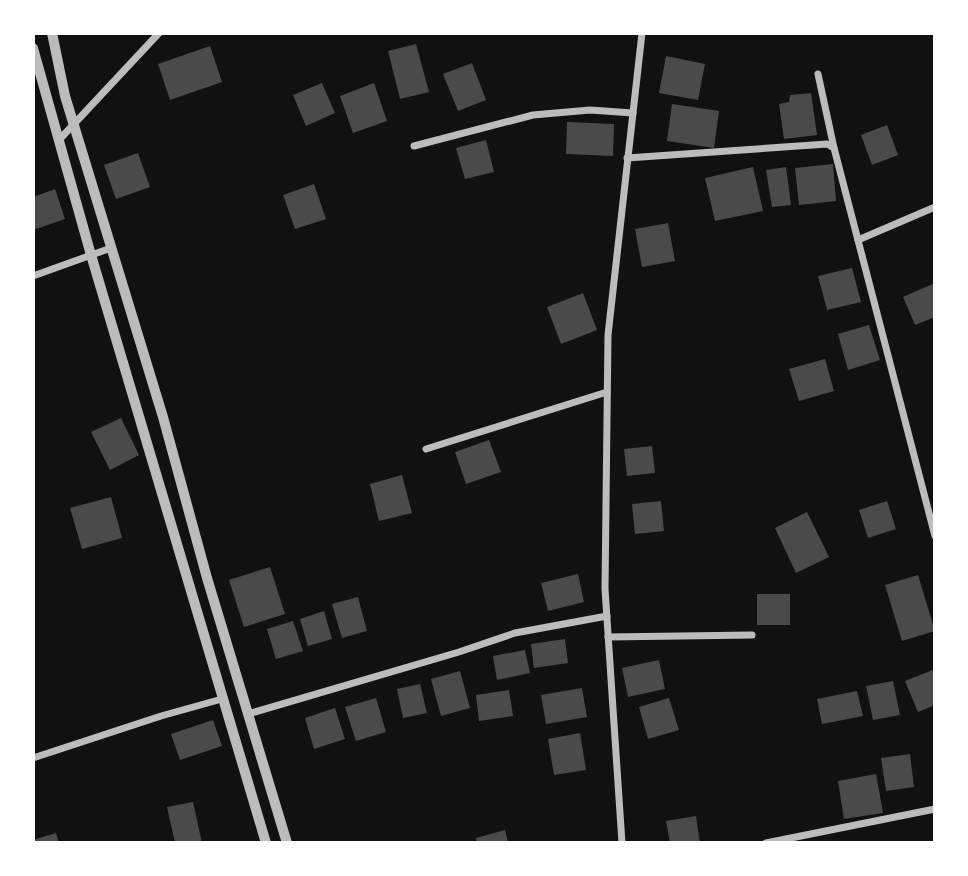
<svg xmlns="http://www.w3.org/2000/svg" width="968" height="876" font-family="'PT Sans Narrow',sans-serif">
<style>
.building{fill:#4a4a4a}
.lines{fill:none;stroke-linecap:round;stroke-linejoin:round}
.minor{stroke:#bcbcbc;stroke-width:7}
.tertiary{stroke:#bcbcbc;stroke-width:10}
</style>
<rect width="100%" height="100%" fill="#111"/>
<g class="building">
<polygon points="416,44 429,92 400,99 388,51"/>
<polygon points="210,46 222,82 170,100 158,64"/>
<polygon points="666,56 705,64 698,100 659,93"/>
<polygon points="472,63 486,100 458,111 443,74"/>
<polygon points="322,83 335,113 306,126 293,95"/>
<polygon points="374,83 387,121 353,133 340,96"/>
<polygon points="811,93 817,135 784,139 779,104 789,102 790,95"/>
<polygon points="672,104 719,111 714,148 667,141"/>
<polygon points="567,122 614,124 613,156 566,154"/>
<polygon points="887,125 898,155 872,165 861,135"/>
<polygon points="486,140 494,172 465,179 456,148"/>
<polygon points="138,153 150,187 116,199 104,165"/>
<polygon points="833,164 836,201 799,205 795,168"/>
<polygon points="753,167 763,211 715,221 705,178"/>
<polygon points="786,167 791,205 772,207 766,170"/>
<polygon points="314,184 326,219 295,229 283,195"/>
<polygon points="55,189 65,219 33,230 33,197"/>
<polygon points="668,223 675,261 642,267 635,229"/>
<polygon points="852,268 861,302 827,310 818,276"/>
<polygon points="935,283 935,317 915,325 903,297"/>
<polygon points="583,293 597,330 561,344 547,307"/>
<polygon points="869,325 880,360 848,370 838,334"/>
<polygon points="825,359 834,391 799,401 789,369"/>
<polygon points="121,418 139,455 110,470 91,432"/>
<polygon points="489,440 501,472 466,484 455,452"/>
<polygon points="652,446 655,473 627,476 624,449"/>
<polygon points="402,475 412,513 379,521 370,484"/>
<polygon points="111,497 122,538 82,549 70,508"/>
<polygon points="661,501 664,531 635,534 632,504"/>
<polygon points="887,501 896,529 868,538 859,510"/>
<polygon points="807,512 829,557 796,573 775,528"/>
<polygon points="270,567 285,614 244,627 229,580"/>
<polygon points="578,574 584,602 548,611 541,583"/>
<polygon points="918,575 935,631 902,641 885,585"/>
<rect x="757" y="594" width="33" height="31"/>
<polygon points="358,597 367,631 342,638 332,604"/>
<polygon points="324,611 332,639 308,646 300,619"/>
<polygon points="293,621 303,651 276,659 267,629"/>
<polygon points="565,639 568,663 534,668 531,644"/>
<polygon points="525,650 530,673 497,680 493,656"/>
<polygon points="659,660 665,689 628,697 622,668"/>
<polygon points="935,669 935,705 918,712 905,681"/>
<polygon points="460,671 470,708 441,716 431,679"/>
<polygon points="893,681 900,715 873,720 866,686"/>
<polygon points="420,684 427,713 403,718 397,689"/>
<polygon points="582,688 587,717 546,724 541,695"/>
<polygon points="509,690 513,716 479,721 476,695"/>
<polygon points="857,691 863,716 822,724 817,699"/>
<polygon points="376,698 386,732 356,741 345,707"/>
<polygon points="669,698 679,730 648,739 639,707"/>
<polygon points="335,708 345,739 314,749 305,718"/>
<polygon points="213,720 222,746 180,760 171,734"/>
<polygon points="580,733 586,770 554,775 548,739"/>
<polygon points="910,754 914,787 886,791 881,758"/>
<polygon points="876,774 883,813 844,819 838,781"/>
<polygon points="193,802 202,843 175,843 167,807"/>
<polygon points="696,816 700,843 670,843 666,821"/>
<polygon points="505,830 508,843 477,843 476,838"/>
<polygon points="56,833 59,843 33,843 33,840"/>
</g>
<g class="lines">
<g class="minor">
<polyline points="818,74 834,148"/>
<polyline points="59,140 159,33"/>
<polyline points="414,146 533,115 590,110 633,113"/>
<polyline points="627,158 827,144 834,148 935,536"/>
<polyline points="858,240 935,207"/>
<polyline points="33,276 111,248"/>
<polyline points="426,449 607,392"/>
<polyline points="608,637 752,635"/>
<polyline points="248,714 459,652 515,633 607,616"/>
<polyline points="33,758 161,716 222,699"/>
<polyline points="622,843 605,589 608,335 642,33"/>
<polyline points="766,843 935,809"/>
</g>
<g class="tertiary">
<polyline points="52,33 65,96 163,417 207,578 287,843"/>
<polyline points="33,48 91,255 266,843"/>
</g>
</g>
<rect width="968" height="876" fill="none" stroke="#ffffff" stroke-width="70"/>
</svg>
